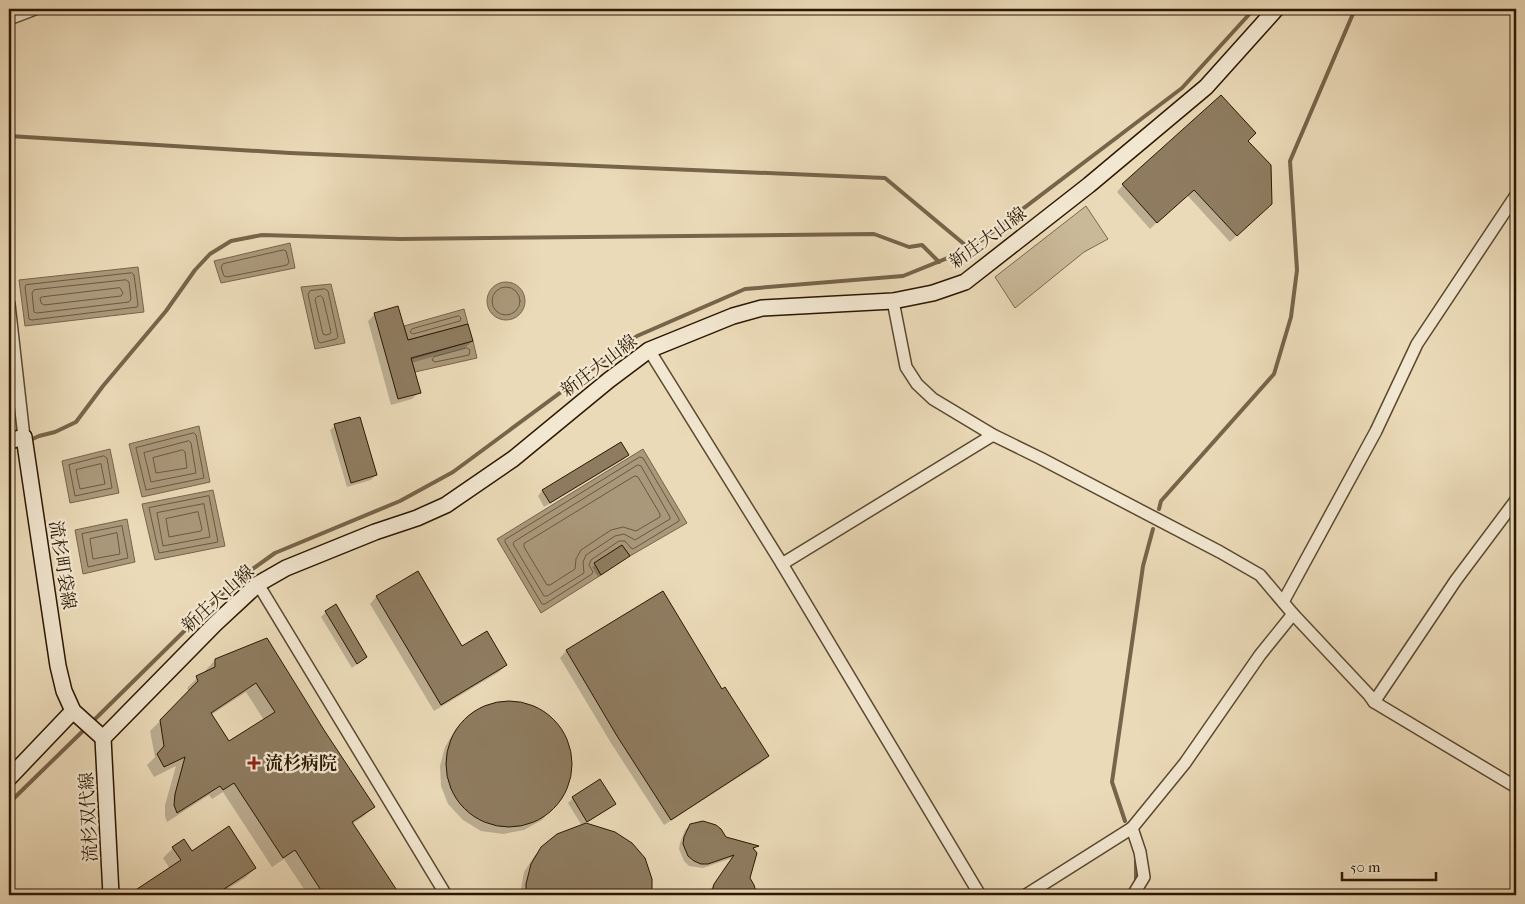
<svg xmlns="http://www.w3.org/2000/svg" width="1525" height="904" font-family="'IM FELL French Canon','Noto Serif JP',serif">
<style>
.green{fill:#cab999;stroke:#7a684d}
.water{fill:#aa987a;stroke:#77644a}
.shadow{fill:#0003;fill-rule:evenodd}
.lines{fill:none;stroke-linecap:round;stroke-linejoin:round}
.shore{stroke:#6a583e;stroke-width:1}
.stream{stroke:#77644a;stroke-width:4}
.building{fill:#8f7c60;stroke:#2b1701;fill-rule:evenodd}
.street-casing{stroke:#5b482f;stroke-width:14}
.secondary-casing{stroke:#2b1701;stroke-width:18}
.street{stroke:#f2e7d1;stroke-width:11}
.secondary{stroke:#f2e7d1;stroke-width:15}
.poi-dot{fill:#8f2418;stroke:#f2e7d1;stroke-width:2}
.labels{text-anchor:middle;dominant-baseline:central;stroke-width:4.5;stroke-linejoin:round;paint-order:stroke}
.street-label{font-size:18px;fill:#2b1701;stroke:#f2e7d1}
.poi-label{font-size:18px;font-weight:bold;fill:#2b1701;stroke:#f2e7d1;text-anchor:start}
</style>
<rect width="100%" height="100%" fill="#ebdab8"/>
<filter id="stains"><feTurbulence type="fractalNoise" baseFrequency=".004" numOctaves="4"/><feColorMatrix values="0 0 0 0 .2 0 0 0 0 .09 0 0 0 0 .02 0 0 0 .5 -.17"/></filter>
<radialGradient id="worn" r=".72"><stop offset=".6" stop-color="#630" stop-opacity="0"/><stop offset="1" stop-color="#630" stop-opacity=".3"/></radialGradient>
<polygon class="green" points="1086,206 1108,239 1084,252 1015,308 995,277"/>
<g class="water">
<polygon points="290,243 295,268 221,283 214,261"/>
<polygon points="138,267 144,312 25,326 19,280"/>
<circle cx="506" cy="301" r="19"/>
<polygon points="331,284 345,343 315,349 301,287"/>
<polygon points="464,309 468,324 408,340 404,326"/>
<polygon points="473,341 477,358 415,372 411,359"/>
<polygon points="199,426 210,482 142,497 129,444"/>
<polygon points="110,449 119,493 70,503 62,461"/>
<polygon points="643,449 687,523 630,556 622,545 594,563 601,575 541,613 497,539"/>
<polygon points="213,490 225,546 155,560 142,504"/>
<polygon points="127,519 135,562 83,574 75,530"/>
</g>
<g class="shadow">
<polygon points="1247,141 1263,210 1230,242 1187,195 1150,229 1117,192 1123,185"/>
<polygon points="375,314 407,342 472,341 465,348 411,363 419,392 412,399 391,405 368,321"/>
<polygon points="335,426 376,475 371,480 347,487 330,430"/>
<polygon points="621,444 628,455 623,460 544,507 538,496 542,491"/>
<polygon points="622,547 628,556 598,577 592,567"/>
<polygon points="417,573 462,647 506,665 499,672 434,711 370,604 376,597"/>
<polygon points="663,593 721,691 768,756 761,763 664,825 611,743 560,658 566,651"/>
<polygon points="326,612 366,657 352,668 321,617"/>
<path d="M 267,640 L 323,731 L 373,807 L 363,817 L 352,824 L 398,895 L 308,895 L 284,859 L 272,867 L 223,792 L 212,799 L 209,795 L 167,822 L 165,816 L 165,805 L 176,766 L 154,777 L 147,765 L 155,757 L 150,731 L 189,692 L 187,688 L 197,678 L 205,673 L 205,671 L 215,660 ZM 246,692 L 264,720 L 229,743 L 211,715 Z"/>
<polygon points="516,702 535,707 552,718 564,734 571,754 571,776 563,796 542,820 524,830 503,834 481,831 463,820 448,804 441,786 440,766 445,747 455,730 478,710 496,703"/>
<polygon points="573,798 614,804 609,809 584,824 651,879 651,895 520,895 524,872 535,855 542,848 582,826 568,803"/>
<polygon points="690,825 725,838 757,846 753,850 748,878 755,892 754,895 709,895 710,890 732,858 703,868 689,866 684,861 679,849 680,843 685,830"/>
<polygon points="173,848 255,868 245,878 218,895 130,895 170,869 163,858"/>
</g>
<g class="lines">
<g class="shore">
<polygon points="284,250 286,251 289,262 287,265 227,277 224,276 221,267 223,264"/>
<polygon points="132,273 134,275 138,305 137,307 32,320 29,319 25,287 26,285"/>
<polygon points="126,280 129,282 131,299 129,302 37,313 34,312 32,293 34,290"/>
<circle cx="506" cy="301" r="14"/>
<polygon points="120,288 123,293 121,296 44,305 41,303 40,298 42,297"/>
<polygon points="325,289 328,291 338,337 336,339 320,343 318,341 308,294 310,291"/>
<polygon points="321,296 323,298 331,332 330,334 326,335 323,334 315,299 317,297"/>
<polygon points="459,316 461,318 460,321 413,334 410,332 412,329"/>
<polygon points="467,348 470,350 469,355 435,362 432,360 434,357"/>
<polygon points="194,433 196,435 204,478 146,490 136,448"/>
<polygon points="189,441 191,443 196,473 151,482 144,453"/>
<polygon points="183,450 185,452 187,468 156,473 153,458"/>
<polygon points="104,456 107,458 112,488 75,496 69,465"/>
<polygon points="640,457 643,458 679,519 679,521 633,549 631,548 625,541 619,541 591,560 589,565 593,572 592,574 545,604 542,604 505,542 505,540"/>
<polygon points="101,464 105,484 80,489 76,470"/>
<polygon points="638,465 641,466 670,517 670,519 635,540 624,534 615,536 586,555 583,562 584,573 547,596 544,596 513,544 514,542"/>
<polygon points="635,476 638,477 660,514 660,517 636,531 623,527 611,530 581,550 576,559 575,569 550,585 547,585 524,547 524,544"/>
<polygon points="209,496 218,542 159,553 149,508"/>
<polygon points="204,504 210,537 163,546 157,513"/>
<polygon points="198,512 202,529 201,531 169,537 166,519"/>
<polygon points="122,526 128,558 88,567 82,534"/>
<polygon points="117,533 120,554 93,559 90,539"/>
</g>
<g class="stream">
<polyline points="9,136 290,153 885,178 970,249"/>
<polyline points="28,441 39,436 55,432 76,422 103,386 166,311 195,270 210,254 231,241 262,235 400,239 874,234 909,247 922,245 939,262"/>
<polyline points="9,450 19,445"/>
<polyline points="1159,509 1161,501 1274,374 1291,317 1297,270 1290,161 1355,9"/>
<polyline points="91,723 233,583 275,553 400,501 453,472 637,336 745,289 903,276 970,249 1182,88 1254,9"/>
<polyline points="9,803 86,728"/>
<polyline points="1125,821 1112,782 1143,566 1153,529"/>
<polyline points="1136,882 1136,860"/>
</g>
</g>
<g class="building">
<polygon points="1221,95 1256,133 1248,141 1271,165 1272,204 1237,236 1194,190 1157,223 1122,184"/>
<polygon points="398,306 408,340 468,324 473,341 411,358 421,393 398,399 374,313"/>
<polygon points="360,417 377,475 351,483 334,424"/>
<polygon points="621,442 629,455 550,503 542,490"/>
<polygon points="622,545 630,556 601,575 594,563"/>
<polygon points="418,571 462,646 487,631 507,665 441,705 376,596"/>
<polygon points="663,591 722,689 725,687 769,756 671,820 617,736 566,650"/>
<polygon points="336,604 367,657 357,664 325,611"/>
<path d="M 267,638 L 324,730 L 375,807 L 352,822 L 400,895 L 324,895 L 295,850 L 283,858 L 234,783 L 223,790 L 220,786 L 177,813 L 174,805 L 175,794 L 185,757 L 164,767 L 157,754 L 164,746 L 160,720 L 198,681 L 196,676 L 215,667 L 215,659 ZM 256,683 L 275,712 L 229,741 L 211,713 Z"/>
<circle cx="509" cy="764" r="63"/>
<polygon points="600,779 616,804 587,822 572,797"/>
<polygon points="703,821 716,825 721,829 726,837 759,846 753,848 757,853 750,878 754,885 757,895 711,895 714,884 734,855 708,864 701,864 694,861 688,856 683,844 684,837 690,824"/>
<polygon points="586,823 615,832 632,843 645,858 652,879 652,895 526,895 526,884 531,864 541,847 557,834"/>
<polygon points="229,826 256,868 215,895 128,895 181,860 172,847 184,839 192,851"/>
</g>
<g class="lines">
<g class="street-casing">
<g id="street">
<polyline points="9,19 35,9"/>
<polyline points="893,301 906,367 917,384 933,399 993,435 1040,458 1220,552 1260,575 1293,614 1369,695 1374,702 1516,787"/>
<polyline points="9,304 24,437"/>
<polyline points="649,350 782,564 980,895"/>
<polyline points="782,564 993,435"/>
<polyline points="258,584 446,895"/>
<polyline points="1283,602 1376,431 1417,344 1516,195"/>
<polyline points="1374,702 1456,580 1516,500"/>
<polyline points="1132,828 1140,852 1144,877 1133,895"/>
<polyline points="1026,895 1132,828 1185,763 1260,655 1293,614"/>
</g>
</g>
<g class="secondary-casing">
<g id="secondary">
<polyline points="9,441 24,437 58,666 64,691 73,711 103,738"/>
<polyline points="103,738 215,624 258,584 286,568 375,532 417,518 446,505 513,459 609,380 649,350 733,316 762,308 893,301 933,293 965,282 1089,185 1206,87 1276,9"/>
<polyline points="103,738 111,895"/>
<polyline points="9,778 73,711"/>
</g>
</g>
<use href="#street" class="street"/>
<use href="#secondary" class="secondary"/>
</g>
<path class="poi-dot" d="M251.5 755.5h5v5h5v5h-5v5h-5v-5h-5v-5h5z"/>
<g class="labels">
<g class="street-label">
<text transform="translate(988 238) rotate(-36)">新庄大山線</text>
<text transform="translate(599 366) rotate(-37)">新庄大山線</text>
<text transform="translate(62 565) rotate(81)">流杉町袋線</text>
<text transform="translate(218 599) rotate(-42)">新庄大山線</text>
<text transform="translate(89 817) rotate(-93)">流杉双代線</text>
</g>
<g class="poi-label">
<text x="265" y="763">流杉病院</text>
</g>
</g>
<rect width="1525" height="904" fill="none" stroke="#ebdab8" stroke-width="30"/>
<rect x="10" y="10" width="1505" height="884" fill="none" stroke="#2b1701" stroke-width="2.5"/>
<rect x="15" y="15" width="1495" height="874" fill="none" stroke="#2b1701"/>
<path d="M1342 872v8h94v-8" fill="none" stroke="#2b1701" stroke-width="2.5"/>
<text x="1350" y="872" font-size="15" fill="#2b1701" stroke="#f2e7d1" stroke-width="4" paint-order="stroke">50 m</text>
<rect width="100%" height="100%" filter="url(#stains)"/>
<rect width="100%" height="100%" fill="url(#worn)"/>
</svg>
